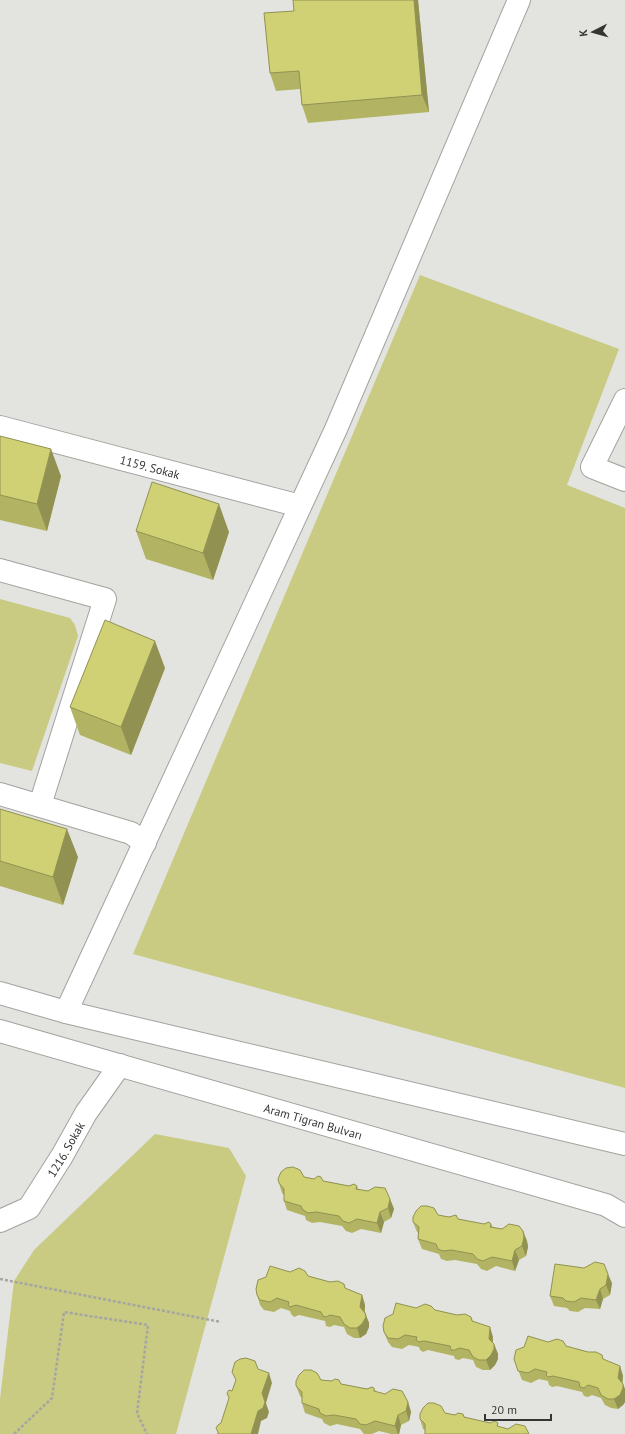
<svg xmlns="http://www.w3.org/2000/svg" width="625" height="1434" font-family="'PT Sans',sans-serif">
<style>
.green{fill:#c8cb81}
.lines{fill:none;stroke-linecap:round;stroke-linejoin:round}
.minor-casing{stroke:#a2a29f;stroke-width:24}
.major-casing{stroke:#a2a29f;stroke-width:24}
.path{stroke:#a5a5a2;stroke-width:2.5;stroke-dasharray:3 2;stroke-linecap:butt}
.minor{stroke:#fff;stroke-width:22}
.major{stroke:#fff;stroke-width:22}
.wall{fill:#b2b464}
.shaded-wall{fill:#919251}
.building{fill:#cfd174;stroke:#919251}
.labels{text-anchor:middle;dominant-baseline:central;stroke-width:3.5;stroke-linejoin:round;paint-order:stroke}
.street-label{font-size:12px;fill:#343432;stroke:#e3e4e0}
</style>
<rect width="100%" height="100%" fill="#e3e4e0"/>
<g class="green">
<polygon points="420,275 619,349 567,485 625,508 625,1088 133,954"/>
<polygon points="0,599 70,618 75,625 78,636 32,771 0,763"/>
<polygon points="155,1134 229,1148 246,1176 176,1434 0,1434 0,1399 14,1281 34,1250"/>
</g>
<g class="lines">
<g class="minor-casing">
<g id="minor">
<polyline points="625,400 592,467 625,480"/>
<path id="s1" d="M 0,427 L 300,506"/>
<polyline points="0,570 105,599 40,805"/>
<polyline points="0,794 131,833 145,843"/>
<polyline points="66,1012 336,429 519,0"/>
<path id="s2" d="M 0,1221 L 29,1208 L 62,1156 L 86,1113 L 120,1065"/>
</g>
</g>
<g class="major-casing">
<g id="major">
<polyline points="0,993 66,1012 625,1144"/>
<path id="s3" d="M 0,1031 L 606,1205 L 625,1216"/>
</g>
</g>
<g class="path">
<polyline points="0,1279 221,1322"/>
<polyline points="14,1434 52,1398 64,1312 148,1325 137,1413 147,1434"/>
</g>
<use href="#minor" class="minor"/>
<use href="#major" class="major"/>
</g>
<g class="wall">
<polygon points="418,0 429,112 308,123 302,105 300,89 276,91 270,73"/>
<polygon points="0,436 61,476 47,531 0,520"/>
<polygon points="136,531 229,532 213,580 146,559"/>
<polygon points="165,668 131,755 80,735 70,707"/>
<polygon points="0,809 78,857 63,905 0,886"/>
<polygon points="304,1177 349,1186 357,1186 358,1189 390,1199 394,1209 391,1218 384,1222 381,1233 361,1229 352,1233 346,1231 342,1226 320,1222 312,1223 306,1220 305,1216 287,1210 284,1201 284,1195 282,1193 279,1183"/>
<polygon points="438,1215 484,1224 491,1224 493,1227 502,1229 523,1231 527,1241 528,1247 526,1256 519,1260 515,1271 496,1266 487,1271 481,1269 477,1264 455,1260 447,1261 441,1259 439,1254 422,1249 418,1239 419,1233 417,1232 413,1222"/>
<polygon points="290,1272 308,1276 330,1282 344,1284 345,1289 362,1295 365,1305 365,1312 369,1323 369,1327 366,1334 360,1338 354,1338 347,1334 344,1327 334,1325 330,1327 326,1326 325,1321 299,1315 294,1317 291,1314 290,1311 281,1308 274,1312 264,1310 260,1305 257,1295"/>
<polygon points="612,1283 610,1295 603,1299 600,1309 585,1308 578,1312 570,1311 567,1308 554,1306 550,1296"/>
<polygon points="416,1308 435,1310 457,1315 471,1317 473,1321 493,1337 493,1343 494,1344 498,1354 498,1359 495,1365 490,1370 483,1370 476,1367 473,1360 463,1358 459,1360 455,1359 454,1356 428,1350 423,1352 420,1350 419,1347 409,1345 402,1349 392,1347 388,1342 384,1332 393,1314"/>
<polygon points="548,1342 566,1346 588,1352 602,1355 603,1360 620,1366 623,1376 622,1383 625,1389 625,1402 623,1405 618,1409 611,1408 605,1405 601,1398 592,1395 588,1397 584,1396 582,1392 557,1386 552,1387 549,1385 548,1381 539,1379 531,1383 522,1380 514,1359"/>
<polygon points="321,1380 367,1389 374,1388 376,1392 408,1402 411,1412 409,1421 401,1425 399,1434 391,1434 379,1431 372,1434 364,1434 360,1429 337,1424 330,1426 324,1423 322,1419 305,1413 302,1403 302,1398 300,1396 296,1386"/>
<polygon points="445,1413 464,1417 499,1426 425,1430 423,1429 420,1419"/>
</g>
<g class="shaded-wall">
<polygon points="414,0 418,0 429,112 422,95"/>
<polygon points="51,449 61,476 47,531 37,504"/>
<polygon points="219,504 229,532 213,580 203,553"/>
<polygon points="155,641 165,668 131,755 121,727"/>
<polygon points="67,829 78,857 63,905 53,877"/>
<polygon points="390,1199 394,1209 391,1218 388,1208"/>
<polygon points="380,1212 384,1222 381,1233 377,1223"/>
<polygon points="523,1231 527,1241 528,1247 526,1256 522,1246"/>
<polygon points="515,1250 519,1260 515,1271 512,1261"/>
<polygon points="608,1274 612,1283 610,1295 606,1285"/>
<polygon points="600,1289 603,1299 600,1309 596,1300"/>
<polygon points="362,1295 365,1305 364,1317 360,1307"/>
<polygon points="365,1313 369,1323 369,1327 366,1334 360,1338 357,1328"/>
<polygon points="490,1327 493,1337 492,1349 489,1339"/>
<polygon points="494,1344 498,1354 498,1359 495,1365 490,1370 486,1360"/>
<polygon points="620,1366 623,1376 622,1388 618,1378"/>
<polygon points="269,1373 272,1383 266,1403 269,1412 267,1418 261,1421 258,1434 251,1434 262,1393"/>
<polygon points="623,1384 625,1389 625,1402 623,1405 618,1409 614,1399"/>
<polygon points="408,1402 411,1412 409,1421 406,1411"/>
<polygon points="398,1415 401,1425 399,1434 398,1434 395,1426"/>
</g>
<g class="building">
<polygon points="293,0 414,0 422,95 302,105 299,71 270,73 264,13 294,11"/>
<polygon points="0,436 51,449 37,504 0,495"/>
<polygon points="152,482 219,504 203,553 136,531"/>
<polygon points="105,620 155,641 121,727 70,707"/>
<polygon points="0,809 67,829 53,877 0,861"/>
<polygon points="293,1167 300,1170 304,1177 314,1179 318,1176 321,1177 323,1181 349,1186 354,1184 357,1186 356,1189 368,1191 375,1187 385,1188 390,1199 388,1208 380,1212 377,1223 357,1219 349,1223 343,1221 339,1216 316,1212 308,1213 303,1210 301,1206 284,1201 284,1189 279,1183 278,1179 281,1172 286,1168"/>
<polygon points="421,1206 427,1206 434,1208 438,1215 449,1217 456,1215 458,1219 484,1224 489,1222 491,1224 490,1227 502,1229 509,1224 519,1226 523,1231 524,1237 522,1246 515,1250 512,1261 492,1257 483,1261 477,1259 473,1254 451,1250 443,1251 438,1249 436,1244 418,1239 419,1227 413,1222 413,1217 416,1211"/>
<polygon points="595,1262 604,1264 608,1274 606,1285 600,1289 596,1300 581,1298 574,1302 566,1301 563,1298 550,1296 555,1264 584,1268"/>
<polygon points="270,1266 290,1272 299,1268 305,1271 308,1276 330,1282 338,1281 344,1284 345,1288 362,1295 360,1307 365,1313 366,1317 362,1324 357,1328 350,1328 344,1324 340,1317 330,1315 326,1317 323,1316 321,1312 296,1305 290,1307 288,1305 289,1302 277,1298 270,1302 260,1300 257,1295 256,1289 258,1280 266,1277"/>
<polygon points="396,1303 416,1308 425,1304 431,1306 435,1310 457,1315 465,1314 471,1317 472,1321 490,1327 489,1339 494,1344 494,1349 491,1355 486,1360 479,1360 473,1357 469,1350 459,1348 455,1350 451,1350 450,1346 424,1341 419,1342 416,1340 417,1337 405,1335 398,1339 388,1338 384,1332 383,1326 385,1318 393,1314"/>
<polygon points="528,1336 548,1342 557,1339 563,1341 566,1346 588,1352 596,1352 602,1355 603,1359 620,1366 618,1378 623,1384 623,1388 620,1395 614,1399 608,1399 601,1395 598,1388 588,1385 584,1388 580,1387 579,1382 553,1376 548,1377 546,1375 547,1372 535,1369 528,1373 518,1371 514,1359 516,1350 524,1347"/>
<polygon points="246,1358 255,1361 258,1369 269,1373 262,1393 265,1402 263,1408 258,1411 251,1434 218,1434 218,1432 216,1428 218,1425 221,1423 229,1398 227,1393 229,1390 232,1391 236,1380 232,1372 235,1362 240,1359"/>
<polygon points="304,1370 311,1370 317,1373 321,1380 332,1381 335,1379 339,1380 341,1384 367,1389 372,1387 374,1388 374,1391 385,1394 393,1389 402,1391 408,1402 406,1411 398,1415 395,1426 375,1421 366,1425 360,1424 356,1419 334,1415 326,1416 320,1413 319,1409 302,1403 302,1392 296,1386 296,1381 299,1375"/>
<polygon points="428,1403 434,1403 441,1406 445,1413 455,1415 458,1413 463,1414 464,1417 490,1423 495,1421 498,1423 497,1426 508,1429 516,1424 525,1426 529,1434 425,1434 425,1424 420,1419 420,1414 423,1408"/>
</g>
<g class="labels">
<g class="street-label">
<text stroke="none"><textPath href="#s1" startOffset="155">1159. Sokak</textPath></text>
<text stroke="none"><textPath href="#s3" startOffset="326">Aram Tigran Bulvarı</textPath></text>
<text stroke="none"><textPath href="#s2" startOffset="101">1216. Sokak</textPath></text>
</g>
</g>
<g transform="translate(593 32) rotate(264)" stroke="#e3e4e0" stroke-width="3" paint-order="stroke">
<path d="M0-3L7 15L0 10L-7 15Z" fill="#343432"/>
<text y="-6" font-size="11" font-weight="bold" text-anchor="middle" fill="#343432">K</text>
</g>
<path d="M485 1414v6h66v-6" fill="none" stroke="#343432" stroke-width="2"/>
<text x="491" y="1414" font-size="12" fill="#343432" stroke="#e3e4e0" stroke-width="3" paint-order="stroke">20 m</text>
</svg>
